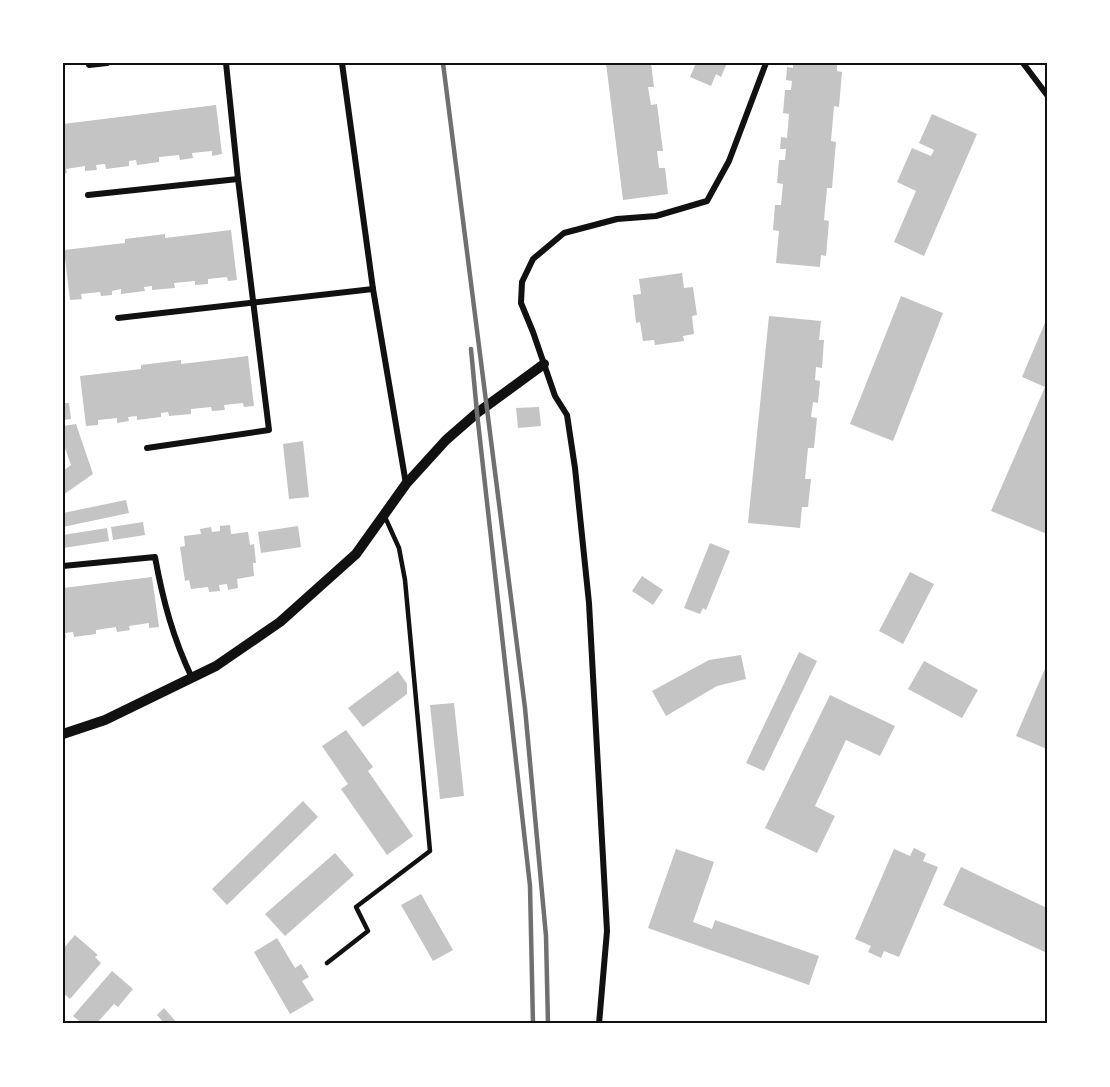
<svg xmlns="http://www.w3.org/2000/svg" width="1110" height="1087" font-family="Bitter,serif">
<style>
.building{fill:#c4c4c4}
.lines{fill:none;stroke-linecap:round;stroke-linejoin:round}
.service{stroke:#111;stroke-width:4.5}
.minor{stroke:#111;stroke-width:6}
.tertiary{stroke:#111;stroke-width:10}
.rail{stroke:#707070;stroke-width:4.5}
.neatline{fill:none;stroke:#111;stroke-width:2}
</style>
<rect width="100%" height="100%" fill="#fff"/>
<g class="building">
<polygon points="606,63 651,63 654,87 648,87 651,105 657,104 663,151 657,151 659,168 665,168 668,194 623,200"/>
<polygon points="696,63 727,63 721,77 716,74 711,86 690,77"/>
<polygon points="793,63 837,63 837,71 842,72 839,107 834,106 831,141 836,142 832,188 827,188 824,220 829,221 826,256 821,255 820,267 776,263 779,231 773,230 775,205 781,205 783,184 777,183 779,160 785,160 786,149 780,149 781,137 787,138 789,114 783,113 785,90 791,90 792,81 786,80 787,67 793,68"/>
<polygon points="216,105 222,154 212,156 212,151 192,153 193,158 180,160 179,155 159,157 159,162 137,165 136,160 129,161 129,166 106,169 105,164 96,165 97,170 85,171 85,166 66,169 67,173 63,174 63,124"/>
<polygon points="932,114 977,134 924,256 894,242 916,191 897,182 912,148 931,156 934,150 919,143"/>
<polygon points="231,230 237,280 228,281 227,277 208,279 208,284 195,285 195,281 174,283 175,288 152,290 152,286 144,287 145,291 121,294 121,289 112,291 112,295 101,296 100,292 81,294 82,299 70,300 64,250 125,243 125,239 165,234 165,238"/>
<polygon points="682,273 684,288 693,287 697,315 692,316 694,334 683,336 684,341 655,345 654,340 643,341 640,322 636,323 633,295 641,294 639,279"/>
<polygon points="901,296 943,313 893,441 850,424"/>
<polygon points="769,316 821,321 819,340 824,340 822,368 816,367 815,380 820,381 818,403 813,402 811,417 817,418 814,448 808,448 805,479 811,479 808,507 802,507 800,528 748,523"/>
<polygon points="1047,318 1047,534 991,511 1045,387 1022,377"/>
<polygon points="248,356 254,406 244,407 243,403 224,405 225,410 212,411 211,407 191,409 191,414 169,416 168,412 161,413 161,417 137,420 137,416 128,417 129,421 117,423 117,418 98,420 98,425 86,426 80,376 141,369 141,365 181,360 181,364"/>
<polygon points="63,403 69,403 71,419 63,420"/>
<polygon points="539,407 541,426 518,428 516,408"/>
<polygon points="76,424 93,474 63,495 63,471 71,465 65,448 63,448 63,426"/>
<polygon points="303,441 309,497 289,499 283,444"/>
<polygon points="126,500 129,513 63,527 63,513"/>
<polygon points="143,522 145,535 113,540 111,527"/>
<polygon points="230,525 231,534 248,532 250,545 254,544 256,563 253,563 254,576 237,579 238,588 228,590 227,584 219,585 220,591 209,592 208,587 191,589 189,580 185,581 180,547 185,546 184,536 201,534 200,529 211,527 212,532 220,531 220,526"/>
<polygon points="298,526 301,547 261,553 258,532"/>
<polygon points="107,528 109,541 63,548 63,535"/>
<polygon points="710,543 730,551 706,610 703,608 700,614 684,608"/>
<polygon points="910,572 934,584 903,644 879,631"/>
<polygon points="642,576 663,590 653,605 632,591"/>
<polygon points="152,577 159,627 149,628 149,623 129,626 130,630 117,632 116,627 96,630 96,634 74,637 73,632 65,633 66,638 63,638 63,588"/>
<polygon points="799,652 817,661 764,771 746,763"/>
<polygon points="741,655 746,679 717,686 666,716 652,691 709,660"/>
<polygon points="924,661 978,690 962,718 908,689"/>
<polygon points="1047,664 1047,749 1016,736"/>
<polygon points="398,671 407,684 407,694 363,727 348,708"/>
<polygon points="830,695 895,726 880,756 846,740 815,806 835,816 817,853 765,828"/>
<polygon points="454,703 464,796 440,799 430,705"/>
<polygon points="346,730 373,767 368,771 413,836 387,855 341,789 348,784 322,746"/>
<polygon points="303,801 318,817 227,905 212,889"/>
<polygon points="914,848 926,854 923,861 938,867 899,957 884,951 881,958 868,952 871,946 855,939 894,849 910,856"/>
<polygon points="676,849 714,862 693,922 712,929 715,920 819,956 809,985 648,928"/>
<polygon points="335,853 354,875 285,936 265,914"/>
<polygon points="961,867 1047,908 1047,953 943,905"/>
<polygon points="421,894 453,950 433,961 401,905"/>
<polygon points="75,935 98,955 95,957 101,963 70,999 63,993 63,949"/>
<polygon points="277,938 295,968 301,964 309,977 302,981 314,1000 290,1014 254,952"/>
<polygon points="112,971 133,989 118,1007 114,1004 96,1024 83,1024 73,1016"/>
<polygon points="164,1008 178,1024 165,1024 157,1015"/>
</g>
<g class="lines">
<polyline class="service" points="327,963 368,931 356,907 430,851 405,580 399,548 385,517"/>
<g class="minor">
<polyline points="342,63 373,289 406,484"/>
<polyline points="1023,63 1047,95"/>
<polyline points="89,65 107,63"/>
<polyline points="88,195 238,179"/>
<polyline points="118,318 373,289"/>
<polyline points="147,448 269,430 238,179 226,63"/>
<path d="M 63,566 L 155,557 C 163,601 173,638 192,678"/>
<polyline points="599,1024 607,931 589,603 575,468 567,415 555,396 533,332 521,303 522,282 533,259 564,233 617,219 656,216 707,201 729,161 766,63"/>
</g>
<polyline class="tertiary" points="63,734 105,720 216,666 280,622 356,554 406,484 446,440 477,413 544,364"/>
<g class="rail">
<polyline points="443,63 525,708 546,936 548,1024"/>
<polyline points="471,349 477,413 530,886 533,1024"/>
</g>
</g>
<rect width="1110" height="1087" fill="none" stroke="#ffffff" stroke-width="129"/>
<rect x="64" y="64" width="982" height="958" class="neatline"/>
</svg>
